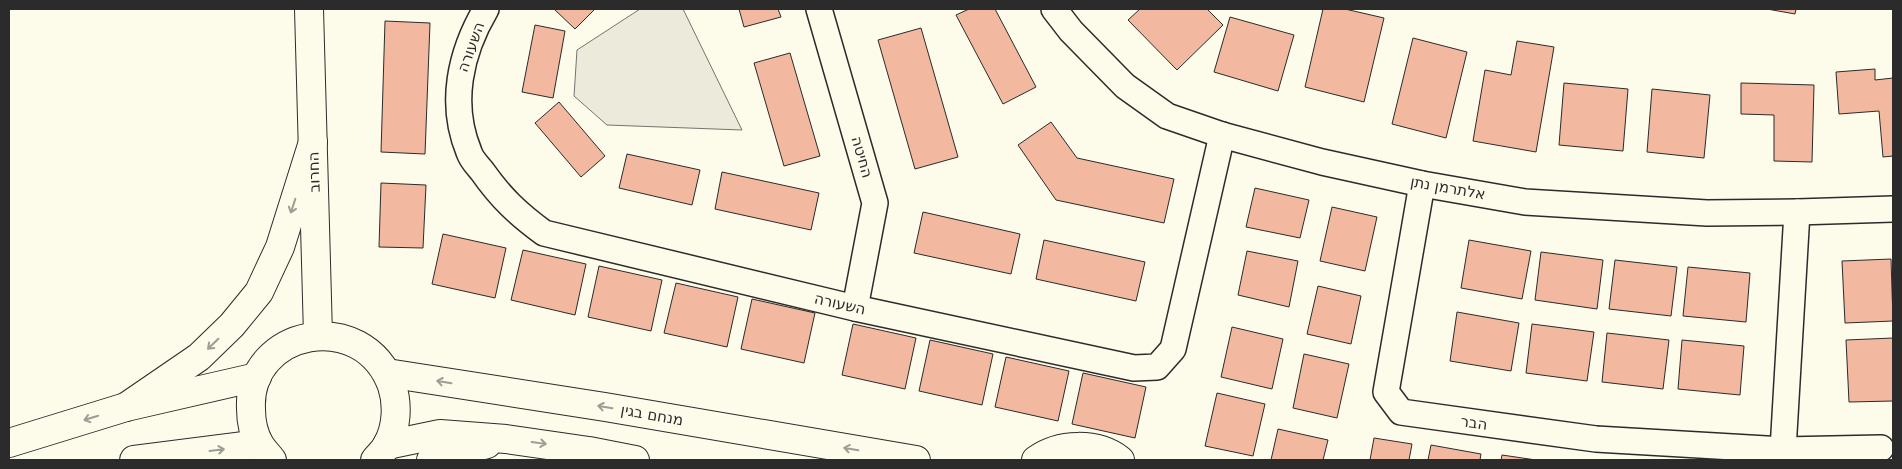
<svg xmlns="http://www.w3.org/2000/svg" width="1902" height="469" font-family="'DejaVu Sans','Noto Sans Hebrew',sans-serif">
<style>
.green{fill:#ecebdb;stroke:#74746e}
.building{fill:#f2b8a0;stroke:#2b2b2b}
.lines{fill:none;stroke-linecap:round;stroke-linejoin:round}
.street-casing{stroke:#2b2b2b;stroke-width:28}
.secondary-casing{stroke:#2b2b2b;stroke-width:30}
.street{stroke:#fdfbea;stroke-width:25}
.secondary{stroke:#fdfbea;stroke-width:28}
.oneway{stroke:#9e9d94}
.labels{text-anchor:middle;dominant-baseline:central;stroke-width:4;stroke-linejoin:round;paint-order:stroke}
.street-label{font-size:15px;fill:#2b2b2b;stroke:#fdfbea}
</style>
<rect width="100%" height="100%" fill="#fdfbea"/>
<polygon class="green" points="640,9 683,9 742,130 607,125 574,96 577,50"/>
<g class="building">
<polygon points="554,9 595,9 575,29"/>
<polygon points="739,9 778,9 781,17 744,27"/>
<polygon points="969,9 995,9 1036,87 1003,104 956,15"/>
<polygon points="1140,9 1207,9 1223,25 1177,70 1128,20"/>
<polygon points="1323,9 1345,9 1384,18 1364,102 1305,87"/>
<polygon points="1767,9 1796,9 1795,14"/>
<polygon points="1230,17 1294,35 1278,91 1214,72"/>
<polygon points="385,21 430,23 425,154 381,152"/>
<polygon points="535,25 565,31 553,98 522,92"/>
<polygon points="921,28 958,157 915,169 878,40"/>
<polygon points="1413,38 1467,52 1446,138 1392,124"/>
<polygon points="1517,41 1554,47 1536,152 1473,141 1485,70 1511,75"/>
<polygon points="790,53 820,156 784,166 754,63"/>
<polygon points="1875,69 1875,80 1893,78 1893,156 1883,157 1879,111 1839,114 1836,72"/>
<polygon points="1564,83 1628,89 1623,151 1559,145"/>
<polygon points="1741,83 1814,85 1812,162 1774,161 1774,115 1741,114"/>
<polygon points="1652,89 1710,95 1704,158 1647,152"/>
<polygon points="559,102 605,156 581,177 535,123"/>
<polygon points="1051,122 1077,158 1174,179 1164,223 1056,200 1018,145"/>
<polygon points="627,154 700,170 692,205 619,188"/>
<polygon points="722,172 819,193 811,230 715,209"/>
<polygon points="381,183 426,185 423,248 379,247"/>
<polygon points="1255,188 1309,200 1300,238 1246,227"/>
<polygon points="1332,207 1377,217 1365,271 1320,261"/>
<polygon points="923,212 1020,234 1011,274 914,253"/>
<polygon points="443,234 506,248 495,298 432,284"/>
<polygon points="1044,240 1145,262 1136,301 1036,279"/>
<polygon points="1469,240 1531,251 1522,299 1461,288"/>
<polygon points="523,250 586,264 575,315 511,300"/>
<polygon points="1247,251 1298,261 1289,307 1238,295"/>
<polygon points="1541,252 1603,260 1597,309 1535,300"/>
<polygon points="1891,259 1893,321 1845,323 1842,261"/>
<polygon points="1615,260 1677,267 1671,316 1609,309"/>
<polygon points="599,266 662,280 651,331 588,317"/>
<polygon points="1688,267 1750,273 1746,322 1683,316"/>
<polygon points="676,283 738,297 727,347 664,333"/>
<polygon points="1318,286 1361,296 1351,344 1307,334"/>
<polygon points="752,299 815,313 804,363 741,349"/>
<polygon points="1457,312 1519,323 1511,371 1450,361"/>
<polygon points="853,324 916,338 905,389 842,375"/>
<polygon points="1532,324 1594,332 1587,381 1526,373"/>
<polygon points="1232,327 1283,339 1272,389 1221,377"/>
<polygon points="1607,333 1669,340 1663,389 1602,382"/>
<polygon points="1893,338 1893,401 1849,402 1846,340"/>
<polygon points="930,340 993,354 982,405 919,391"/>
<polygon points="1682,340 1744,346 1740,395 1678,389"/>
<polygon points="1304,354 1349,364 1337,418 1293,408"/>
<polygon points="1006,357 1069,371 1058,421 995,407"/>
<polygon points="1083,373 1146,387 1135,438 1072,424"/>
<polygon points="1217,393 1265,404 1253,456 1205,446"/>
<polygon points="1278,429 1328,440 1323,460 1271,460"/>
<polygon points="1374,438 1412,444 1409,460 1370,460"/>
<polygon points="1431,445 1481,454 1480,460 1428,460"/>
<polygon points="1502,455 1536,460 1501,460"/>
</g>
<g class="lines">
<g class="street-casing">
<g id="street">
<path d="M 486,9 C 460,53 449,104 469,152 C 471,159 477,165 482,171 C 501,198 517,213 544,233 L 855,308 L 1134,368 L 1157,367 L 1173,349 L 1222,135"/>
<polyline points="819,9 875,203 855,308"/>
<polyline points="1054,9 1071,31 1125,86 1167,116 1222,135 1322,162 1422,184 1525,202 1707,213 1797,212 1893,209"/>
<polyline points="1422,184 1386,392 1401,412 1596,439 1783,450 1881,448"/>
<polyline points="1783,450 1797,212"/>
</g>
</g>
<g class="secondary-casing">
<g id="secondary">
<polyline points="309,9 318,335"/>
<polyline points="387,373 605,407 916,460"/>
<polyline points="126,407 199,357 232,325 259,292 280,247 313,142"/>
<polyline points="9,443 126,407 257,377"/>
<polyline points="387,445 440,434 506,439 589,451 635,460"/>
<polyline points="134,460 259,444"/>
<path d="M 272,460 C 268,455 264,451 260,445 C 254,435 251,421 251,409 C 247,329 363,306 392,386 C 398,404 397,428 387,445 C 384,451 379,455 375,460"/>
<polyline points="431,460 487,444"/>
<path d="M 1036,460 C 1059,443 1097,442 1120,460"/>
</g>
</g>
<use href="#street" class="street"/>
<use href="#secondary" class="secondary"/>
</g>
<defs><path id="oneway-shaft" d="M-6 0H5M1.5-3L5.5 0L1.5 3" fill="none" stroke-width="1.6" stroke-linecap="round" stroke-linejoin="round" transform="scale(1.25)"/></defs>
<g class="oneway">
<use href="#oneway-shaft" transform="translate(293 206) rotate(108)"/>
<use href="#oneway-shaft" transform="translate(213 344) rotate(136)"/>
<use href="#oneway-shaft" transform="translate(444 382) rotate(-171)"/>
<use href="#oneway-shaft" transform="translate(605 407) rotate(-171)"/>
<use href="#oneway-shaft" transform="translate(91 418) rotate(163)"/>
<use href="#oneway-shaft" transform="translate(539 443) rotate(8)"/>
<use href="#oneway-shaft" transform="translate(851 449) rotate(-170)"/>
<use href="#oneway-shaft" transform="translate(217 450) rotate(-7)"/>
</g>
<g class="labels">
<g class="street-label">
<text transform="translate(471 47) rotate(-70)">השעורה</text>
<text transform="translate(862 157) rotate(74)">החיטה</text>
<text transform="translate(314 172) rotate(-92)">החרוב</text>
<text transform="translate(1448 188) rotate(10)">אלתרמן נתן</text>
<text transform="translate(840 304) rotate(13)">השעורה</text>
<text transform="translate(652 415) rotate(10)">מנחם בגין</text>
<text transform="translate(1474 423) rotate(8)">הבר</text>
</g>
</g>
<rect width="1902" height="469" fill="none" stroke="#2b2b2b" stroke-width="20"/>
</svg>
